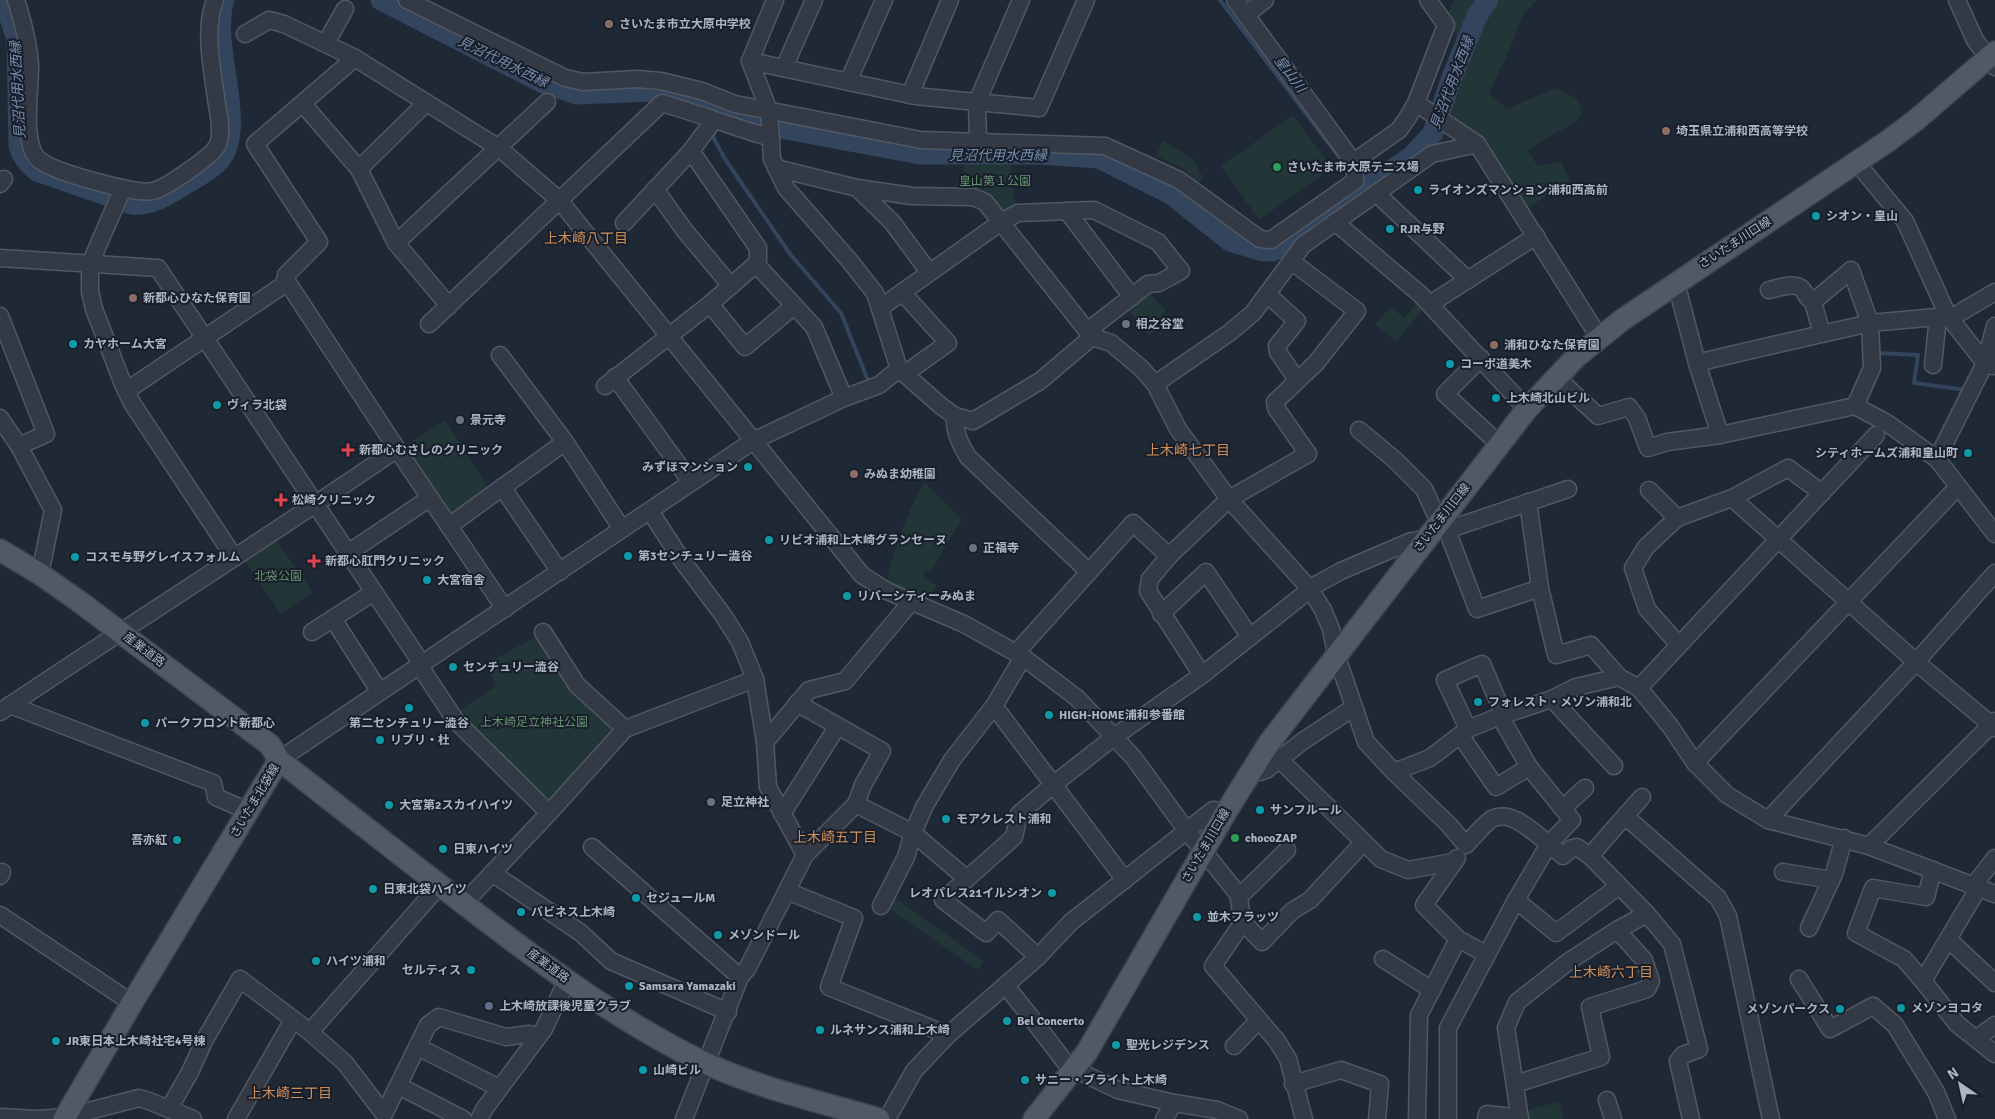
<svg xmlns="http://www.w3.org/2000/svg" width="1995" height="1119" font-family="Signika,'Noto Sans JP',sans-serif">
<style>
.green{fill:#223537}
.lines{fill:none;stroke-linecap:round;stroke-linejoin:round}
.stream{stroke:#33445d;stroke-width:4}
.river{stroke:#33445d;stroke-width:21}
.minor-casing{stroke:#505864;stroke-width:19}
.major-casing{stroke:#3c434f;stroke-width:24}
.minor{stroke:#333a46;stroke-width:16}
.major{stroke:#505966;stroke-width:21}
.education-dot{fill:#8d6e63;stroke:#181f2a;stroke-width:2}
.leisure-dot{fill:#2e9e5b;stroke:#181f2a;stroke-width:2}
.culture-dot{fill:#0f9aa8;stroke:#181f2a;stroke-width:2}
.worship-dot{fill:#6b7280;stroke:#181f2a;stroke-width:2}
.health-dot{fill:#e0444e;stroke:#181f2a;stroke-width:2}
.service-dot{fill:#5c6f8a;stroke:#181f2a;stroke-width:2}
.labels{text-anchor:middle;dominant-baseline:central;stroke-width:4;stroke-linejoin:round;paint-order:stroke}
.poi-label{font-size:12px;font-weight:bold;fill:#acb5c3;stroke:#181f2a;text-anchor:start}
.park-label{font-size:12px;fill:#659270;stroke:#181f2a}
.street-label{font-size:12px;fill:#acb5c3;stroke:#181f2a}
.water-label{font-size:14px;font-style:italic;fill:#748cab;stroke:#181f2a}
.neighbourhood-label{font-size:14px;fill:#d08f5a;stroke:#181f2a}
</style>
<rect width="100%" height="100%" fill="#1f2835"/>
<g class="green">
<polygon points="1455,0 1537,0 1523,14 1508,53 1489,93 1507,109 1555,88 1578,99 1582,113 1577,121 1527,150 1538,166 1561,161 1570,181 1526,209 1490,152 1439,101 1437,87 1459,40 1447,14"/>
<polygon points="1293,115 1332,168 1259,220 1221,166"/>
<polygon points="1163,141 1192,158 1204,179 1197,183 1186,170 1156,156"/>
<polygon points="1011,162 1015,206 1006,212 962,191 964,164"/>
<polygon points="1149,292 1166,311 1161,315 1168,324 1149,335 1125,307"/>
<polygon points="1419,301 1425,307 1396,341 1375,324 1391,307 1404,318"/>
<polygon points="445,420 490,491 453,519 402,448"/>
<path d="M 924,482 L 962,519 L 931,571 L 927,569 L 923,576 L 937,585 L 928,599 L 886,584 C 896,544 905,518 924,482 Z"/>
<polygon points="275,538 313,592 281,614 244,560"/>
<polygon points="538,636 614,729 546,803 453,714 497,686 485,664"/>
<polygon points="892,896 984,961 978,970 886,907"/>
<polygon points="1560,1101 1564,1119 1525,1119 1524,1111"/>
</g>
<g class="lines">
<g class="stream">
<polyline points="1220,0 1342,161"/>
<polyline points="715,130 713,137 725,159 790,254 841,313 869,383"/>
<polyline points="1877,351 1877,353 1918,355 1914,383 1966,390"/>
</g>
<g class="river">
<path d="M 4,0 L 17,39 L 19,146 C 22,157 28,164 37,171 L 132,204 C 151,206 168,195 184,185 C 196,178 209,171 219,161 C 249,127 209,44 224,0"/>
<polyline points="381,0 543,83 577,94 652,91 680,97 720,113 753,123 920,154 1039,154 1099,158 1171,194 1230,241 1263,251 1273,251 1411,157 1433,133 1452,77 1477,16 1488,0"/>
</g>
<g class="minor-casing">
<g id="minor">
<path d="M 16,0 C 23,22 29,43 30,66 C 30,91 24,126 32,149 C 34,155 38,160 44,163 C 60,173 136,195 153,191 C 166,188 211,157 217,146 C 223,135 219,116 217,105 C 213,74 203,30 215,0"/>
<polyline points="407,0 565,78 583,82 637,79 661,81 702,91 735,104 921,140 1105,146 1179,180 1260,239 1271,240 1355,181 1355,161"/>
<polyline points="775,0 750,61 769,111 772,159 786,188 849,260 875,293 899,369 941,406 955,416 973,421 1040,381 1092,337 1111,343 1141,368 1155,384 1178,429 1229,499 1310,589 1323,610 1331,629 1336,654 1366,742 1394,772 1430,758 1468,729 1500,716 1552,699 1576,687 1619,677"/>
<polyline points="1235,0 1349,156 1355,161 1399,130 1408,117 1416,103 1446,25 1428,0"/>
<polyline points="1957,0 1975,40 1995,67"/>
<polyline points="1246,15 1265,0"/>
<polyline points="245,34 269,20 284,24 355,58 499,148 559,200 862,575 887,591 964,624 1023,657 1077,698 1133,757 1187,831 1238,894 1243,922 1213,966 1277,1041 1288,1059 1304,1119"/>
<polyline points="326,43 345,9"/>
<polyline points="750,61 915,96 1039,108 1086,0"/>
<polyline points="784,68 814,0"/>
<polyline points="848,82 884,0"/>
<polyline points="910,95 950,0"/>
<polyline points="1416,103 1477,144 1599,337"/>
<polyline points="303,104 359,169 396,243 449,306"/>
<polyline points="978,142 977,102 1021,0"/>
<polyline points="776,168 857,188 912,196 973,197 985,202 1092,337 1095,325 1148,284 1159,283 1181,271 1158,242 1094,210 1018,213 1001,222 880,308"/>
<polyline points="359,169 426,103"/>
<polyline points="0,184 4,179"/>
<polyline points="123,188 90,264 90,292 94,309 123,384 132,403 234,557"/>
<polyline points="857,188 892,222 929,272"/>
<polyline points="655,189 685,231 731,286"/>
<polyline points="1376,193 1468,280"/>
<polyline points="1067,211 1132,297"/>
<polyline points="1335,222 1420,294 1527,409"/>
<polyline points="624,223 691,151 711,124 709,118"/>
<polyline points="396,243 547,102"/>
<polyline points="0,258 158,268 422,664"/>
<polyline points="756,264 814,327 844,398"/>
<polyline points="286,280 397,449 505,609"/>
<polyline points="1672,284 1679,294 1697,363 1720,435"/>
<path d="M 1769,290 C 1779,288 1796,281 1803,290 C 1807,296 1807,298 1813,302"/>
<polyline points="902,292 948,343 906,373"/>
<polyline points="1267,294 1297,321 1277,346 1278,352 1297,380"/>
<polyline points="710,304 745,347 794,306"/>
<polyline points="1430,304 1536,236"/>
<polyline points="0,316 46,434 19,446"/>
<path d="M 429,324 L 662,103 C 699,114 734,127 771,138"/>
<polyline points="1995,326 1985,363 1937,459 1995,534"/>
<polyline points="500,355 565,442"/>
<polyline points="1481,358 1445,394 1499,444"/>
<path d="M 1697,363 C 1755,349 1813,336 1870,323 L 1851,270 L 1813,302 L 1822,334"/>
<polyline points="1933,365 1938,317"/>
<polyline points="1993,366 1985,363 1948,316 1956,315 1995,292"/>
<polyline points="615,377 691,482"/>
<polyline points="1556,377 1598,416 1629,407 1637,418 1648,448 1667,442 1720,435 1855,406 1887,423 1937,459"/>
<polyline points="1155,384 1229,333 1253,313 1303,245 1432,154 1477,144"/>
<polyline points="605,386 710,304 756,264 758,259 758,248 691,151"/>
<polyline points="126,391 282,286 286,280 286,275 319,242 255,144 355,58"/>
<polyline points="1855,406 1872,368 1870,323 1948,316 1905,221 1857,163"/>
<path d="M 955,416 C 954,433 960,443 968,457 L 1089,572"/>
<polyline points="0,418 19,446 53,510 40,574"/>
<polyline points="1359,430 1395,460 1424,489 1439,522 1447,530 1477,609 1540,588"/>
<polyline points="502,487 560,572"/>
<polyline points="1649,490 1677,518"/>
<polyline points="1732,498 1916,662 1995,728"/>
<polyline points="1528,502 1540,588 1556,655 1591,645 1619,677 1639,688 1670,726 1695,763 1727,795 1768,820 1869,846 1995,894"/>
<polyline points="650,511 681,559 723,615 740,642 755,679 765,742"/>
<polyline points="449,526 565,442 622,529"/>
<polyline points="1447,530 1568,489"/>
<polyline points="348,553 430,498"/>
<polyline points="1161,614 1206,572 1250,637"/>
<polyline points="333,619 380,692"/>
<polyline points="312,632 374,592"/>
<polyline points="543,632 577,685 625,729"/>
<polyline points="1679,645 1647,609 1633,568 1646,547 1677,518 1732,498 1788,468 1822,493"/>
<polyline points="1016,653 1133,523 1169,556"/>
<polyline points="419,665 456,721 549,813"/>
<polyline points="1202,675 1148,591 1150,579 1169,556 1229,499 1308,454 1276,408 1275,402 1316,363 1357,311 1291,261"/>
<polyline points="1639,688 1876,435"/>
<polyline points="1552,699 1614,766"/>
<polyline points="10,705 213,783 216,797 248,811"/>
<polyline points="994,706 1125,880"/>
<path d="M 0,712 C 132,623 266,539 397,449"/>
<polyline points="1468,729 1445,680 1482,664 1504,715"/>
<polyline points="1460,735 1496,787 1529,767"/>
<polyline points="279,760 753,441 844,398 879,385 899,369"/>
<polyline points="1280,760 1381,859 1408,870 1453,862"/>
<polyline points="1695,763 1952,493"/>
<polyline points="1252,770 1260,772 1266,770 1303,741 1353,708"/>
<path d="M 1394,772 L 1449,825 L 1466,845 C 1472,839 1486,821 1494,818 C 1513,810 1535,834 1549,844 L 1572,820 L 1529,767 L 1500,716"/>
<polyline points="856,804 913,833 967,879"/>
<polyline points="1563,808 1585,788"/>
<polyline points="782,814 837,727"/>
<polyline points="1625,816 1642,797"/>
<polyline points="1768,820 1916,662 1995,573"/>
<polyline points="1869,846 1995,721"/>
<polyline points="592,847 740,977"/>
<polyline points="805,855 768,787 765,742 809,690 845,681 911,602"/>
<polyline points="1590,856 1625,816 1718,898 1728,916 1771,1119"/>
<polyline points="1457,858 1424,905 1458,939 1486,954"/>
<polyline points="1933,870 1926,897 1873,888 1856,933 1904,959 1923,981 1979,887"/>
<polyline points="0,872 2,872 0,876"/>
<polyline points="1783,872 1831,880"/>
<polyline points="492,873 581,933 611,961 728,1012"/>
<polyline points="1974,885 1995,858"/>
<polyline points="787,891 854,918 829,987 948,1035"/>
<polyline points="1239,897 1287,850"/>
<polyline points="1516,900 1556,933 1619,886"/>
<polyline points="464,903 549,813 625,729 755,679"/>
<polyline points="881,906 906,857 913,833 924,807 952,760 994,706 1023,657"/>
<polyline points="0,915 132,1003"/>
<polyline points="1243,922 1262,942 1292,911 1310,900 1363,843"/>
<polyline points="1809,928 1834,874 1844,838"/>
<polyline points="1948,939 1995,983"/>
<polyline points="1038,957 998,920 986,933 943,900 1014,837 1019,814 1054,784 1114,737 1202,675 1317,584 1341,571 1411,541 1415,541 1428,536"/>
<polyline points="1383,959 1432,990"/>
<polyline points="1799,979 1830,1029 1873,1006 1895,1025 1936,1092 1947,1119"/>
<polyline points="1923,981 1957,1024 1995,1054"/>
<polyline points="1006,986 1029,1015 1065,1062 1074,1069 1118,1090 1174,1103 1217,1110 1239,1119"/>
<polyline points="310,1032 345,1063 384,1114 428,1025 439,1017 506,1037 529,1034 538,1036"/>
<polyline points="1976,1039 1995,1025"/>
<polyline points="1234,1046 1259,1020"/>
<polyline points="418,1047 499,1088"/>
<polyline points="1293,1084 1341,1070 1380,1084 1377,1119"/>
<polyline points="1515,1084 1601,1057 1590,1007 1647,989 1651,981 1644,960 1617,930"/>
<polyline points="399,1086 463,1119"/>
<polyline points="1607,1100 1613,1119"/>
<polyline points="169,1109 190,1072 204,1041 240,979 310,1032 440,885"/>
<polyline points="0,1117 37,1119 66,1117 139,1098 149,1101 193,1119"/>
<polyline points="236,1119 293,1020"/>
<polyline points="479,1119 485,1108 544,1029 567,980"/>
<polyline points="684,1119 740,977 747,969 805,855 856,804 863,785 882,751 797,703"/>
<polyline points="887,1119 914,1071 948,1035 1038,957 1071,922 1213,810 1226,812"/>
<polyline points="1164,1119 1174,1103"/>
<polyline points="1417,1119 1419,1015 1458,939"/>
<polyline points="1448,1119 1448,1028 1516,900 1549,844 1563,856 1572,848 1577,847 1590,856 1647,914 1672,944 1699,1049 1683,1055 1678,1061 1691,1119"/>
<polyline points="1486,1119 1487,1114 1520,1118"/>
<polyline points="1520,1119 1506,1028 1517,1002 1568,962 1617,930 1647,914"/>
</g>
</g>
<g class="major-casing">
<g id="major">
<path d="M 0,550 L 40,574 L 80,602 L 270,745 L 279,760 C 348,814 416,867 485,920 C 555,973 624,1024 703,1062 C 758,1088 821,1102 879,1119"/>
<polyline points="64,1119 132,1003 279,760"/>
<polyline points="1034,1119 1087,1052 1226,812 1269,743 1527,409 1576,357 1622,320 1888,141 1916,120 1995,52"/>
</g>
</g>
<use href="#minor" class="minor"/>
<use href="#major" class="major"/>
</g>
<g class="education-dot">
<circle cx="609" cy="24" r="5"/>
<circle cx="1666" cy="131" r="5"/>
<circle cx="133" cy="298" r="5"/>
<circle cx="1494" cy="345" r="5"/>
<circle cx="854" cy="474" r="5"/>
</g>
<g class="leisure-dot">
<circle cx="1277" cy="167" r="5"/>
<circle cx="1235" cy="838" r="5"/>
</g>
<g class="culture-dot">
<circle cx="1418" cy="190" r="5"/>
<circle cx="1816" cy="216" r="5"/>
<circle cx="1390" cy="229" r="5"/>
<circle cx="73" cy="344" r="5"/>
<circle cx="1450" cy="364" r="5"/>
<circle cx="1496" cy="398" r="5"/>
<circle cx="217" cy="405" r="5"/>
<circle cx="1968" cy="453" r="5"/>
<circle cx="748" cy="467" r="5"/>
<circle cx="769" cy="540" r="5"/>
<circle cx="628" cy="556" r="5"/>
<circle cx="75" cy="557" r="5"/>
<circle cx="427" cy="580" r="5"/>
<circle cx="847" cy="596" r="5"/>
<circle cx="453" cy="667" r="5"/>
<circle cx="1478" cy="702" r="5"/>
<circle cx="409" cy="708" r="5"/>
<circle cx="1049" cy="715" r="5"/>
<circle cx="145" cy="723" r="5"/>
<circle cx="380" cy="740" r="5"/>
<circle cx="389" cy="805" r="5"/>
<circle cx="1260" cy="810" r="5"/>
<circle cx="946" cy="819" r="5"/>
<circle cx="177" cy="840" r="5"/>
<circle cx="443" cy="849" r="5"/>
<circle cx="373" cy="889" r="5"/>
<circle cx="1052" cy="893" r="5"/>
<circle cx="636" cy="898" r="5"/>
<circle cx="521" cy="912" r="5"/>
<circle cx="1197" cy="917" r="5"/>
<circle cx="718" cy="935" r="5"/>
<circle cx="316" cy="961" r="5"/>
<circle cx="471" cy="970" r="5"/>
<circle cx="629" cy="986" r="5"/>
<circle cx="1901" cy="1008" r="5"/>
<circle cx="1840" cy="1009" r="5"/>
<circle cx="1007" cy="1021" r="5"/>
<circle cx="820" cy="1030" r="5"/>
<circle cx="56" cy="1041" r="5"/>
<circle cx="1116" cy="1045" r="5"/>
<circle cx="643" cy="1070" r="5"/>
<circle cx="1025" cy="1080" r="5"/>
</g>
<g class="worship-dot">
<circle cx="1126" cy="324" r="5"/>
<circle cx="460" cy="420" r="5"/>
<circle cx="973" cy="548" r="5"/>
<circle cx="711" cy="802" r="5"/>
</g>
<g class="health-dot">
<path d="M345.5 442.5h5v5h5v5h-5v5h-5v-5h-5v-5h5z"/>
<path d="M278.5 492.5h5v5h5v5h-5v5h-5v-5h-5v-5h5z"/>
<path d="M311.5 553.5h5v5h5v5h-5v5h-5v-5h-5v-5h5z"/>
</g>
<circle class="service-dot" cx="489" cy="1006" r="5"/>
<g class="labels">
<g class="poi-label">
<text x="619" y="24">さいたま市立大原中学校</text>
<text x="1676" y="131">埼玉県立浦和西高等学校</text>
<text x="1287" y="167">さいたま市大原テニス場</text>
<text x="1428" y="190">ライオンズマンション浦和西高前</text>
<text x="1826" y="216">シオン・皇山</text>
<text x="1400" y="229">RJR与野</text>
<text x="143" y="298">新都心ひなた保育園</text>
<text x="1136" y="324">相之谷堂</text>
<text x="83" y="344">カヤホーム大宮</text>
<text x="1504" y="345">浦和ひなた保育園</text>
<text x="1460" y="364">コーポ道美木</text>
<text x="1506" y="398">上木崎北山ビル</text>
<text x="227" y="405">ヴィラ北袋</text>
<text x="470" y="420">景元寺</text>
<text x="359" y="450">新都心むさしのクリニック</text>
<text x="1958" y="453" text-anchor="end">シティホームズ浦和皇山町</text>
<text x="738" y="467" text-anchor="end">みずほマンション</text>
<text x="864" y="474">みぬま幼稚園</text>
<text x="292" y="500">松崎クリニック</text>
<text x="779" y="540">リビオ浦和上木崎グランセーヌ</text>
<text x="983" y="548">正福寺</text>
<text x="638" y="556">第3センチュリー澁谷</text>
<text x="85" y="557">コスモ与野グレイスフォルム</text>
<text x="325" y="561">新都心肛門クリニック</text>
<text x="437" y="580">大宮宿舎</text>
<text x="857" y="596">リバーシティーみぬま</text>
<text x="463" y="667">センチュリー澁谷</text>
<text x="1488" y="702">フォレスト・メゾン浦和北</text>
<text x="1059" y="715">HIGH-HOME浦和参番館</text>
<text x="155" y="723">パークフロント新都心</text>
<text x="409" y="723" text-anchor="middle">第二センチュリー澁谷</text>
<text x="390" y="740">リブリ・杜</text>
<text x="721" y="802">足立神社</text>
<text x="399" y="805">大宮第2スカイハイツ</text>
<text x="1270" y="810">サンフルール</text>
<text x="956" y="819">モアクレスト浦和</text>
<text x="1245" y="838">chocoZAP</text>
<text x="167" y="840" text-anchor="end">吾亦紅</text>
<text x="453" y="849">日東ハイツ</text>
<text x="383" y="889">日東北袋ハイツ</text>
<text x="1042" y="893" text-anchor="end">レオパレス21イルシオン</text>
<text x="646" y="898">セジュールM</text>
<text x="531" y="912">バビネス上木崎</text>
<text x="1207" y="917">並木フラッツ</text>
<text x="728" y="935">メゾンドール</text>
<text x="326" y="961">ハイツ浦和</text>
<text x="461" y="970" text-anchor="end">セルティス</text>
<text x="639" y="986">Samsara Yamazaki</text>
<text x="499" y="1006">上木崎放課後児童クラブ</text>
<text x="1911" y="1008">メゾンヨコタ</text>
<text x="1830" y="1009" text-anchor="end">メゾンパークス</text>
<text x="1017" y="1021">Bel Concerto</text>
<text x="830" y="1030">ルネサンス浦和上木崎</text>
<text x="66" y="1041">JR東日本上木崎社宅4号棟</text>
<text x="1126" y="1045">聖光レジデンス</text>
<text x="653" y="1070">山崎ビル</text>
<text x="1035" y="1080">サニー・ブライト上木崎</text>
</g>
<g class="park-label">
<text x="995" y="181">皇山第１公園</text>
<text x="278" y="576">北袋公園</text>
<text x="534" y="722">上木崎足立神社公園</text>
</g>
<g class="street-label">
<text transform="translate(1735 243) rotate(-33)">さいたま川口線</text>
<text transform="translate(1442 518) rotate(-52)">さいたま川口線</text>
<text transform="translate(144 650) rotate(37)">産業道路</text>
<text transform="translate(255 801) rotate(-59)">さいたま北袋線</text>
<text transform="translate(1206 846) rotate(-60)">さいたま川口線</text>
<text transform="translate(548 966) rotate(36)">産業道路</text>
</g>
<g class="water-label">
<text transform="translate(503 62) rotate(26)">見沼代用水西縁</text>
<text transform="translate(1290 74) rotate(53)">皇山川</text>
<text transform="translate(1452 83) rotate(-69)">見沼代用水西縁</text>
<text transform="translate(18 90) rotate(-93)">見沼代用水西縁</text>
<text x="998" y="155">見沼代用水西縁</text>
</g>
<g class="neighbourhood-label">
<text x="586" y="238">上木崎八丁目</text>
<text x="1188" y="450">上木崎七丁目</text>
<text x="835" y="837">上木崎五丁目</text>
<text x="1611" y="972">上木崎六丁目</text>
<text x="290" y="1093">上木崎三丁目</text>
</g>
</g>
<g transform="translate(1960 1084) rotate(326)" stroke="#181f2a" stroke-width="4" paint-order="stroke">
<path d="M0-4L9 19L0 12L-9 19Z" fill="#acb5c3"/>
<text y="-8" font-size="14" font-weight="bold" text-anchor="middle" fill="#acb5c3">N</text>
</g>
</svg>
